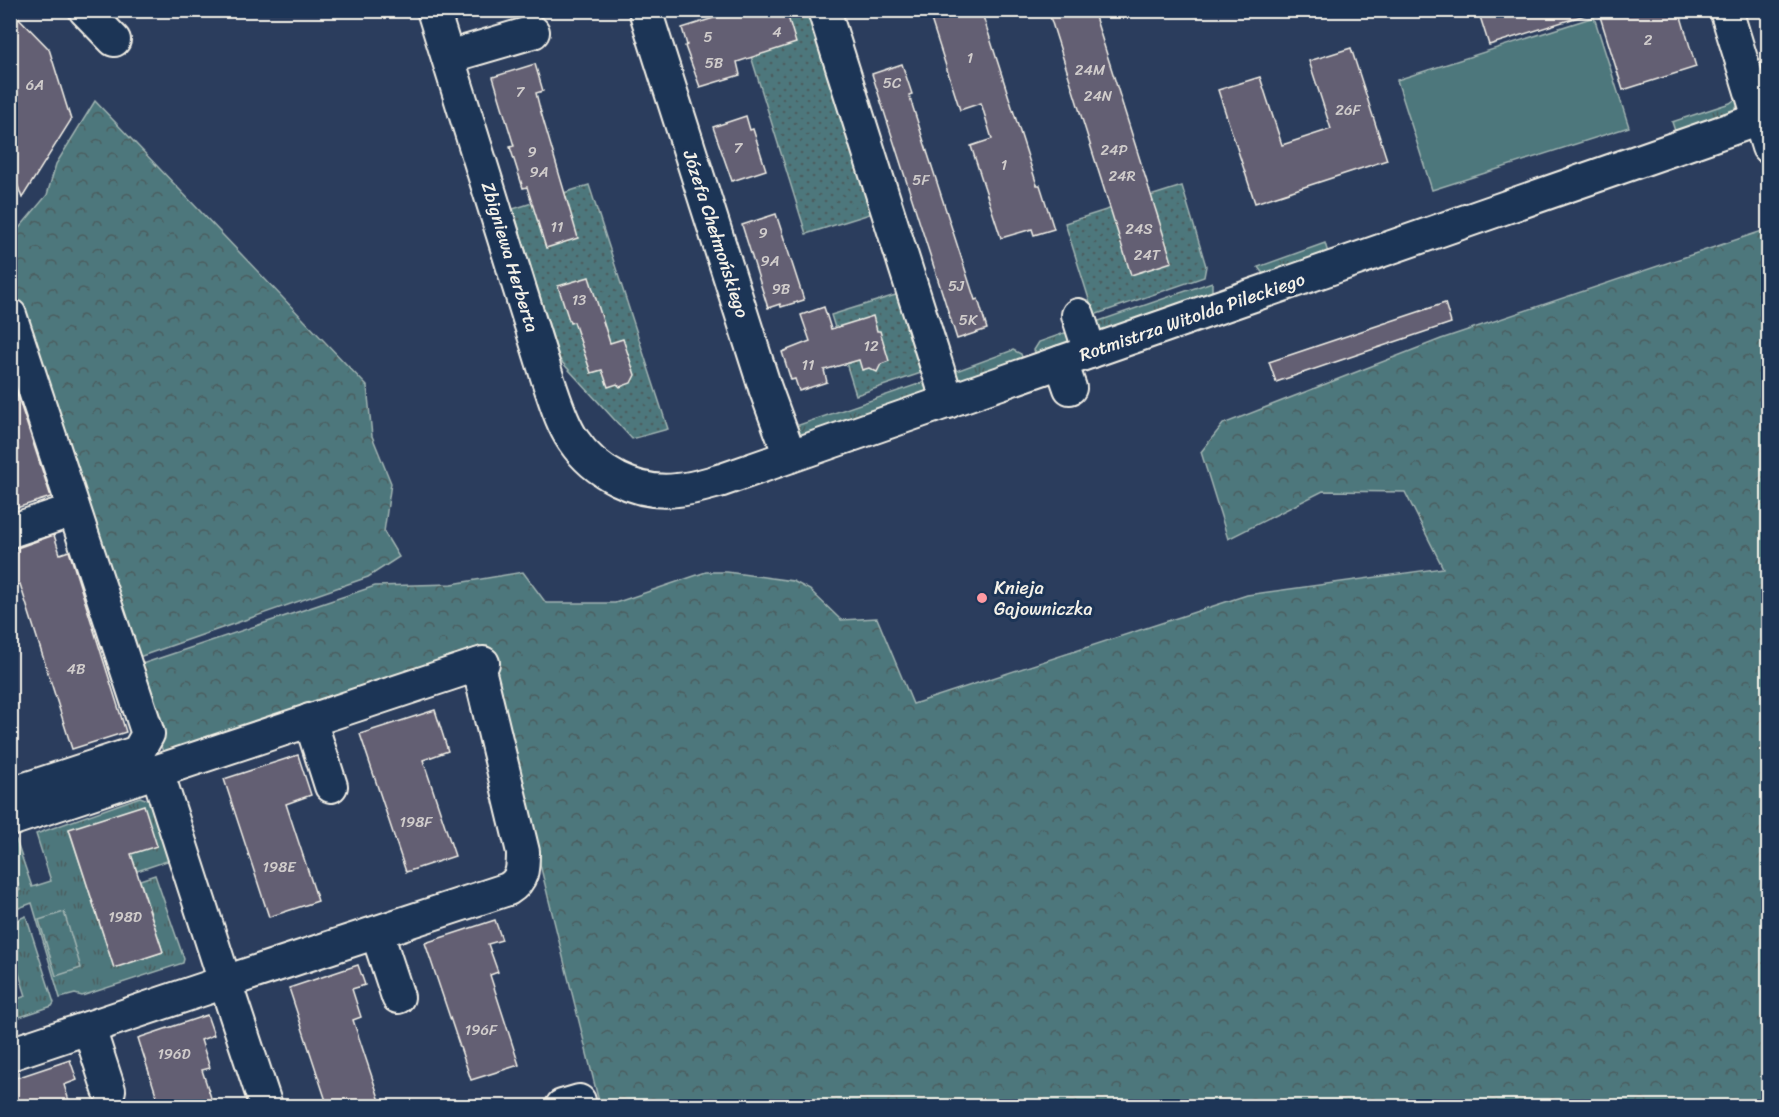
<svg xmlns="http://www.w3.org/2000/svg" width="1779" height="1117" font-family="Sriracha,sans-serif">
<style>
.grass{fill:url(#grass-tufts);stroke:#a1b4b2;stroke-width:1.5}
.forest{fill:url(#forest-crowns);stroke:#a1b4b2;stroke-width:1.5}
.garden{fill:url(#garden-dots);stroke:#a1b4b2;stroke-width:1.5}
.pitch{fill:#4e777c;stroke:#a1b4b2;stroke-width:1.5}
.building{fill:#635e73;stroke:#f4f1e8;stroke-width:1.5}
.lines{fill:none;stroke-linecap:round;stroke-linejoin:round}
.minor-casing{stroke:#f4f1e8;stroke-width:36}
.minor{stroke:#1d3557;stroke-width:32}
.poi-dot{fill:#ff9aa2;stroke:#1d3557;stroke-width:2}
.labels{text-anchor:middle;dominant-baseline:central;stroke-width:6;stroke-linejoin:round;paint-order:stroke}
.number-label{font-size:15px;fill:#d0cccb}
.street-label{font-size:18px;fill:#f4f1e8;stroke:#1d3557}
.poi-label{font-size:18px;fill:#f4f1e8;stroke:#1d3557;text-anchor:start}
</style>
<defs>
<pattern id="grass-tufts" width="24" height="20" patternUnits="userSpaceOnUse" patternTransform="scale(1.5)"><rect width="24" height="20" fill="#4e777c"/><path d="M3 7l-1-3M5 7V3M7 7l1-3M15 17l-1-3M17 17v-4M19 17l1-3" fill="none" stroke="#4b5d5e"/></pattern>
<pattern id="forest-crowns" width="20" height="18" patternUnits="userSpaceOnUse" patternTransform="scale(1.5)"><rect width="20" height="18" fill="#4e777c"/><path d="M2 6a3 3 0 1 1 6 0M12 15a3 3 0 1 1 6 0" fill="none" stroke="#4b5d5e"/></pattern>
<pattern id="garden-dots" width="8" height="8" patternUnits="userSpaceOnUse" patternTransform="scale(1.5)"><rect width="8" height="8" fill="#4e777c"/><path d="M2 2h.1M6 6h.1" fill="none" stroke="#4b5d5e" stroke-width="1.8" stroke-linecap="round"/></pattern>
</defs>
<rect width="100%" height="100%" fill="#2b3d5d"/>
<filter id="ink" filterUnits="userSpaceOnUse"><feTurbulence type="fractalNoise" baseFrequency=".0167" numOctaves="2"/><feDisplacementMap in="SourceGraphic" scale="12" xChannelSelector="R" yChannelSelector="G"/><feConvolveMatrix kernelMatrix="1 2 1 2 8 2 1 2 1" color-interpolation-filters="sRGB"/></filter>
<g filter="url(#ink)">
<g class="grass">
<polygon points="1741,95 1740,102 1734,111 1676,134 1672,122 1730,103"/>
<polygon points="1325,243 1328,253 1264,275 1258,267"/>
<polygon points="1212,282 1212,293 1102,335 1090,324"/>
<polygon points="1073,330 1073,342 1038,359 1034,350 1039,342"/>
<polygon points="1013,350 1021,354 1024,363 959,384 948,374"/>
<polygon points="930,380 929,392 799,438 790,428"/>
<polygon points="140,797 151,801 170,860 137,871 131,854 69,830 114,967 163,952 140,880 155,875 184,959 183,963 82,996 75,994 60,998 32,903 11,911 11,894 20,890 11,861 11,842 16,840 32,887 51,881 36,834"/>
<polygon points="26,916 54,1003 52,1006 11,1020 11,1001 26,996 11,948 11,922"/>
</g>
<g class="forest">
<polygon points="95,101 367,386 372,436 391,483 384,532 399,557 368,577 136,658 139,665 375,586 452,584 523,572 546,603 615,603 706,572 727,572 793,581 810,590 841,620 877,618 913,704 1247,595 1443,568 1405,492 1323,491 1228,539 1201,452 1223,424 1441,339 1768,229 1768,1106 600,1106 486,647 163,752 11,283 10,239 47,195 56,164"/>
<polygon points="64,912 81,968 56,976 39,920"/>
</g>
<g class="garden">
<polygon points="737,11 808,11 873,213 806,234"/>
<polygon points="589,185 668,429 632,439 560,360 513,209"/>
<polygon points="1182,186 1206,266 1204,277 1094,315 1065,223"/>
<polygon points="899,294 924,372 856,395 831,315"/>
</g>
<polygon class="pitch" points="1594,17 1629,127 1432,190 1397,80"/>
<g class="building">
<polygon points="11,10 49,49 71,120 22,198 10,163"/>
<polygon points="739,10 786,10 796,43 737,62 740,75 700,87 685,46 687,45 682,28"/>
<polygon points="928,10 981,10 1037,185 1040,185 1054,229 1034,235 1032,229 1001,238 971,146 992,139 981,103 960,110"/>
<polygon points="1048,10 1093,10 1172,262 1131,275"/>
<polygon points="1478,10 1584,10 1585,15 1489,45"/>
<polygon points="1598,10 1679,10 1696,67 1623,90"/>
<polygon points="1351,48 1387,160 1255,203 1218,90 1260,77 1282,145 1331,129 1309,61"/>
<polygon points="535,64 543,91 536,93 540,109 578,238 546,248 527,187 523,188 510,147 514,146 493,77"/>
<polygon points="902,64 912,94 909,95 942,198 975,300 978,299 987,329 957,339 872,74"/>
<polygon points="746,116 750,130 753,129 766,170 732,181 713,127"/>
<polygon points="776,214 804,300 781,307 780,304 768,308 742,225"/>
<polygon points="589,277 610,343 623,339 635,375 631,383 620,387 617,384 608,387 602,370 591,373 574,322 570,323 558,286"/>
<polygon points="1445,303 1451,323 1276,382 1269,362"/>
<polygon points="824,307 831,329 873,316 877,331 880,331 889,361 881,364 877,372 869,368 862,370 859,360 824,370 827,382 799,391 795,379 791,380 782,352 810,341 801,315"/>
<polygon points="14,385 51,497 10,510 10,386"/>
<polygon points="54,535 60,554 69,551 126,732 72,749 20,584 10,587 10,552 18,550 17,548"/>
<polygon points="435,710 448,751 423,760 455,856 406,872 360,734"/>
<polygon points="298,755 311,795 286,804 318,901 269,917 224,779"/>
<polygon points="144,805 157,846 131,854 163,952 114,968 69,829"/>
<polygon points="495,920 502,940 488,944 498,972 490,975 519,1065 471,1080 425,943"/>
<polygon points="358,965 365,985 352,989 361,1017 353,1020 382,1107 328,1107 289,988"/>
<polygon points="207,1015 214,1035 201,1040 210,1068 202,1070 214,1107 160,1107 138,1038"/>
<polygon points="70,1060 77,1080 64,1085 71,1107 10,1107 10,1080"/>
</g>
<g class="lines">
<g class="minor-casing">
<g id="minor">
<polyline points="85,10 114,40"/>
<path d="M 433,10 L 548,380 C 555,400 561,422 573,440 C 595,473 637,495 677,490 C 692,489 707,484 722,480 L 1768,116"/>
<polyline points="645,10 765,388 790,456"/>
<polyline points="824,10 948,402"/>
<polyline points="1726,10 1768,147"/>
<polyline points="448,57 533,32"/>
<polyline points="10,315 148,734 138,752 10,794"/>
<polyline points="1078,315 1090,352"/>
<polyline points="1061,362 1070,388"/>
<polyline points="10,531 73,510"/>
<polyline points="310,720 331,786"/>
<polyline points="10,820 483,663"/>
<polyline points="377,933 398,997"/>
<polyline points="89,1028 109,1090"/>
<polyline points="10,1054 225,982 157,771"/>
<path d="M 266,1106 L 225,982 L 508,889 C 523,880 523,869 523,852 L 478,665"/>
<polyline points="562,1106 579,1101"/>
</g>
</g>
<use href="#minor" class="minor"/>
</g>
</g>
<circle class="poi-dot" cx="982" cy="598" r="6"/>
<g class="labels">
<g class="number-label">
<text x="777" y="32">4</text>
<text x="708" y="37">5</text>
<text x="1648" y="40">2</text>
<text x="970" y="58">1</text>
<text x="714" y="63">5B</text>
<text x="1090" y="70">24M</text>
<text x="892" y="83">5C</text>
<text x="35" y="85">6A</text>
<text x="520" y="92">7</text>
<text x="1098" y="96">24N</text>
<text x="1348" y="110">26F</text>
<text x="738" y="148">7</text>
<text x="1114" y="150">24P</text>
<text x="532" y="152">9</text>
<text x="1004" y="165">1</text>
<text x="539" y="172">9A</text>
<text x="1122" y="176">24R</text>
<text x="921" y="180">5F</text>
<text x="557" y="227">11</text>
<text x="1139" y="229">24S</text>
<text x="763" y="233">9</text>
<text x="1147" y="255">24T</text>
<text x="770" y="261">9A</text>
<text x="956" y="286">5J</text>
<text x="781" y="289">9B</text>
<text x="579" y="300">13</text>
<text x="968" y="320">5K</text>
<text x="871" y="346">12</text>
<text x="808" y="365">11</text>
<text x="76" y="669">4B</text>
<text x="416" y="822">198F</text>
<text x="279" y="867">198E</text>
<text x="125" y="917">198D</text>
<text x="481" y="1030">196F</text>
<text x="174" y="1054">196D</text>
</g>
<g class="street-label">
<text transform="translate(716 234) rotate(72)">Józefa Chełmońskiego</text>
<text transform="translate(510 257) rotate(73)">Zbigniewa Herberta</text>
<text transform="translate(1192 317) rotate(-19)">Rotmistrza Witolda Pileckiego</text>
</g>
<g class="poi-label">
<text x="994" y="588">Knieja<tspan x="994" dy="21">Gajowniczka</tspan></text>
</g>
</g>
<rect width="1779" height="1117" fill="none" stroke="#1d3557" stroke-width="36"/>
<rect x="18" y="18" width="1743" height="1081" fill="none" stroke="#f4f1e8" stroke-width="2" filter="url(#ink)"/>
</svg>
